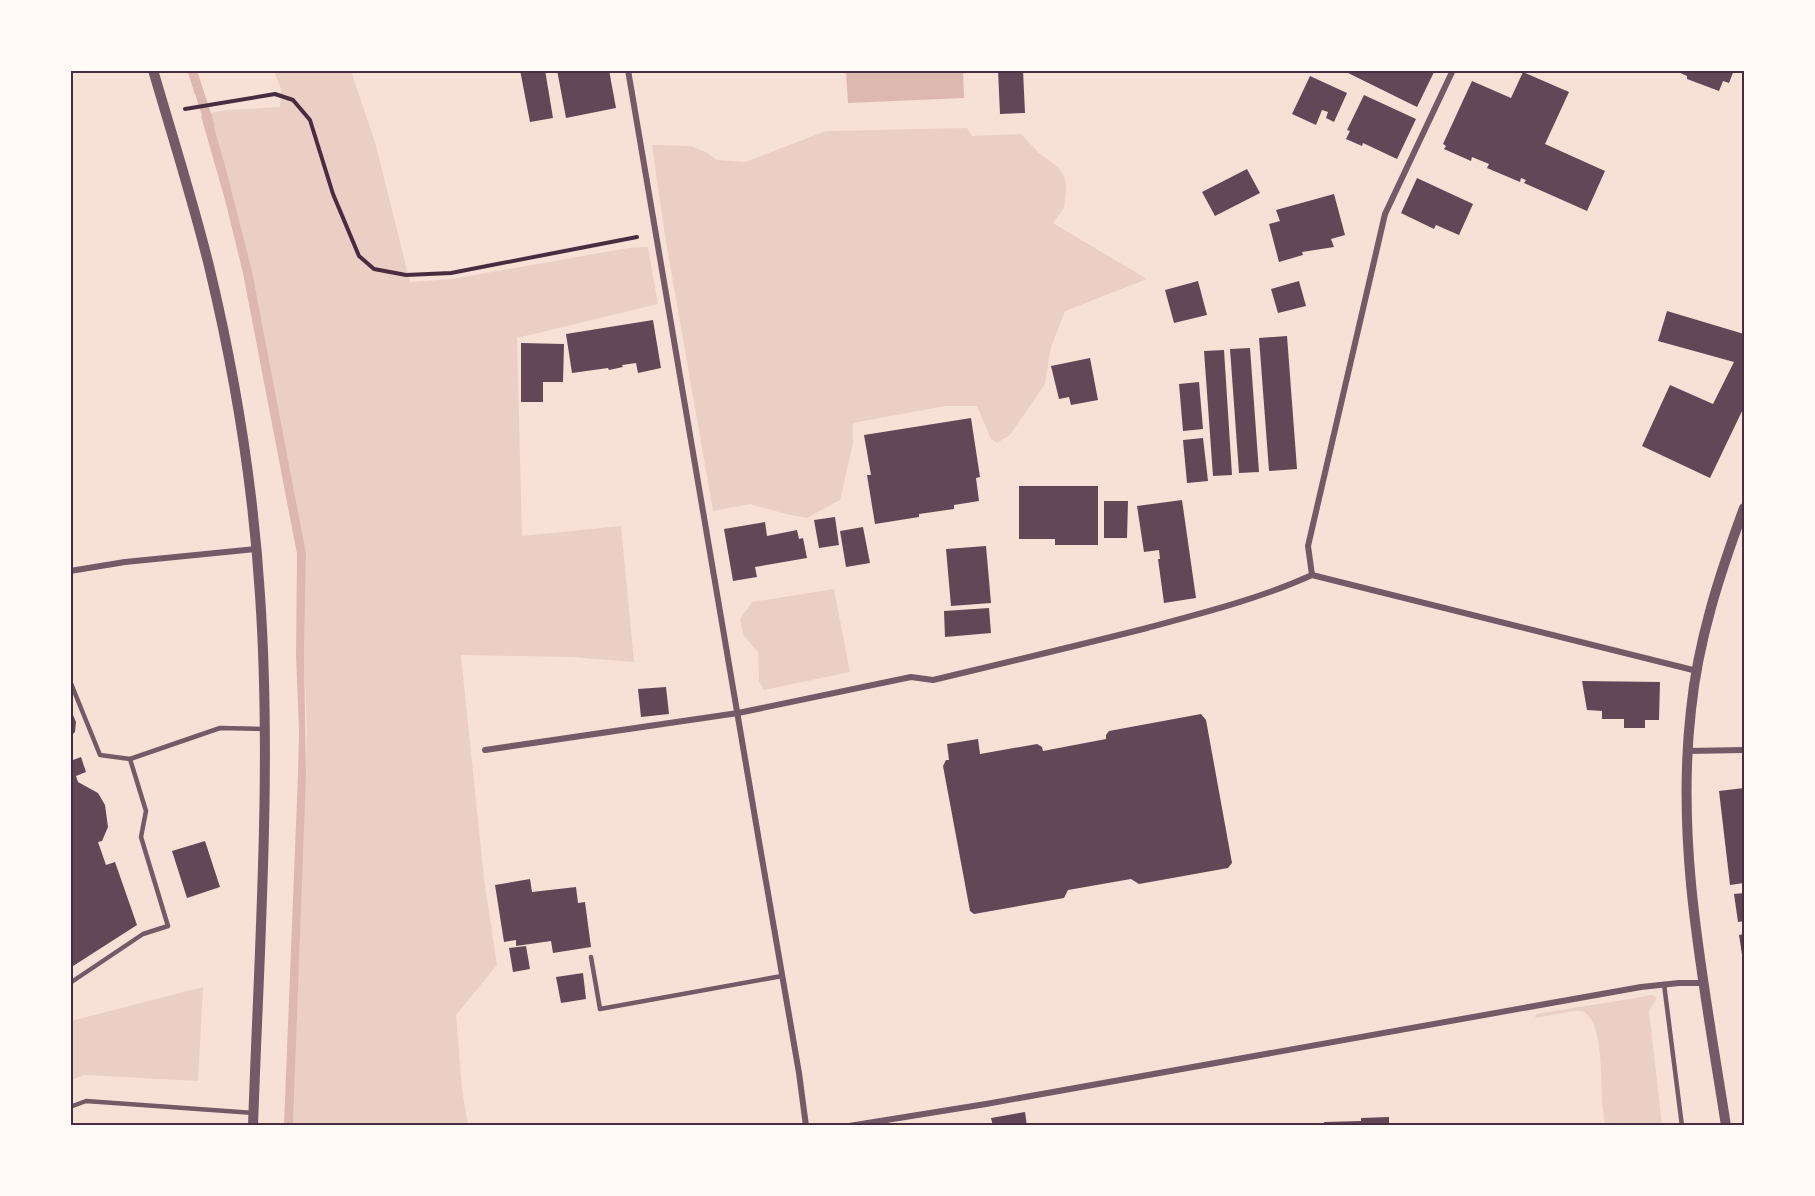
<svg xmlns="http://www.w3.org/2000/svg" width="1815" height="1196" font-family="'IBM Plex Sans',sans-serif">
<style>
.green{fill:#ebcfc5}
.water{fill:#dcb8b0}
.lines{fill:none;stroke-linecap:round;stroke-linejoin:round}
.stream{stroke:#dcb8b0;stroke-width:9}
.building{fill:#644757}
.path{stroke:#4a2c40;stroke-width:4}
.service{stroke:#755966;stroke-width:4.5}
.minor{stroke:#755966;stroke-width:6}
.tertiary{stroke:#755966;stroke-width:10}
.neatline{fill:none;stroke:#4a2c40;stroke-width:2}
</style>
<rect width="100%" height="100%" fill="#f7e1d7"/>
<g class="green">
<polygon points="274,71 351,71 375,142 410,282 452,279 628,248 648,247 658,304 517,338 522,536 621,526 634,662 571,657 461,655 484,879 497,965 456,1015 462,1089 468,1125 293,1125 307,732 304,655 306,553 252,271 225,165 210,113 225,110 280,107 281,89"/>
<polygon points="967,128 972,136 1021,134 1039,153 1059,168 1065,178 1066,189 1064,208 1053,223 1147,279 1065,311 1051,347 1045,384 1010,435 997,443 991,439 977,406 945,406 853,423 853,443 840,500 807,518 786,514 750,504 713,511 665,236 652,145 691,146 706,152 717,160 745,162 826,131"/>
<polygon points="834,589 850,672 764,690 759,681 758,652 743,635 740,619 752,602"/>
<polygon points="203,987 198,1081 85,1075 71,1080 71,1021"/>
<path d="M 1652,995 L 1657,998 L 1649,1011 L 1662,1125 L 1605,1125 C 1604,1116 1602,1107 1602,1098 C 1601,1081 1603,1015 1581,1011 C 1572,1010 1545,1017 1535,1018 L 1537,1014 C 1575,1007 1614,1002 1652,995 Z"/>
</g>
<g class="water">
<polygon points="188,71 196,71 203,92 195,95"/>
<polygon points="846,71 963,71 964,98 848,103"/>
<polygon points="210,113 225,165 252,271 306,553 304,655 306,775 293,1125 284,1125 298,774 299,730 296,655 297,554 243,273 225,200 201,116"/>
</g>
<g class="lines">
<polyline class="stream" points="192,70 210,125"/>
</g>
<g class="building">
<polygon points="520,70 545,70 553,118 530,122"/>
<polygon points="557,70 609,70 616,108 566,118"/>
<polygon points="998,70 1023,70 1025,113 1000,114"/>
<polygon points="1342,70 1435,70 1417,107"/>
<polygon points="1674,70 1734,70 1729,83 1723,81 1719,91 1687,79 1687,76"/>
<polygon points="1523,72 1569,92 1545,144 1605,171 1587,211 1524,183 1526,180 1521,178 1520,182 1487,168 1489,164 1472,157 1471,161 1444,149 1446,146 1443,144 1472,81 1511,98"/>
<polygon points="1310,76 1347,93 1334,122 1326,118 1328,112 1322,110 1316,125 1292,114"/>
<polygon points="1364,95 1416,119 1397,159 1363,143 1362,146 1346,139 1350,131 1347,130"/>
<polygon points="1247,169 1260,193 1215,216 1202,192"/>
<polygon points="1417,178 1473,204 1459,235 1436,225 1434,229 1401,213"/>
<polygon points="1334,194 1345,235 1331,239 1334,247 1302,252 1303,255 1279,262 1269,224 1280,221 1276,210"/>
<polygon points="1198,281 1207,315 1174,323 1165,290"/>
<polygon points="1299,281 1306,306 1278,313 1271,289"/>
<polygon points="1667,311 1744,334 1744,407 1710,478 1642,446 1670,385 1713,404 1734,362 1658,341"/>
<polygon points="653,320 661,368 638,373 636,363 622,365 623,367 609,370 608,368 572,373 566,334"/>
<polygon points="1287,336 1297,469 1269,471 1259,338"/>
<polygon points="521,343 564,344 563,382 543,382 543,402 521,402"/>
<polygon points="1250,348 1259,472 1239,473 1230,349"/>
<polygon points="1224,350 1232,475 1213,476 1204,351"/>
<polygon points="1090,358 1098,400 1071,405 1069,397 1059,399 1051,366"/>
<polygon points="1199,382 1203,429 1183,431 1179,384"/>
<polygon points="971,418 980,477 976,478 979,501 954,505 954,509 919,514 919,517 875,524 867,475 871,475 864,435"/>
<polygon points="1203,438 1208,481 1187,483 1183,440"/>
<polygon points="1019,486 1098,486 1098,545 1055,545 1055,539 1019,539"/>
<polygon points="1182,500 1196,598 1164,603 1158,559 1160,559 1159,550 1144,552 1137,506"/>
<polygon points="1104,501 1128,501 1127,538 1104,538"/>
<polygon points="835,517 839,545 819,548 814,520"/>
<polygon points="765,522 767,536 797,530 799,539 803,538 807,558 755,567 757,577 733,581 724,529"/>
<polygon points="863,527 870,563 846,567 840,531"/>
<polygon points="986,546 991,603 951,606 946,549"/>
<polygon points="989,608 991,633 945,637 944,611"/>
<polygon points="1582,681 1660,682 1659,720 1645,720 1645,728 1624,728 1624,719 1602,719 1602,711 1587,710"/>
<polygon points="666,687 669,714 641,717 638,689"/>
<polygon points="70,708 76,722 75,732 70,737"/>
<polygon points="1201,714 1206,720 1232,863 1228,868 1139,884 1131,879 1068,890 1064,898 974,914 970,911 943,766 946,760 949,760 947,744 978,739 980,754 1037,744 1042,747 1043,751 1106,739 1106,735 1109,731"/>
<polygon points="70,752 73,760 81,757 86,772 76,776 78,782 98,793 105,805 108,827 102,841 98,842 106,865 115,862 137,925 70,968"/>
<polygon points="1744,788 1744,883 1730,885 1719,791"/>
<polygon points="205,841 220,887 187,898 172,851"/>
<polygon points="530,879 532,892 576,887 578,903 585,902 591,947 553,953 551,941 516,946 516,940 504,942 495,885"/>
<polygon points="1744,893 1744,921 1738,922 1734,894"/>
<polygon points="1744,934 1744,961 1743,961 1739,935"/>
<polygon points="526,946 530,969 513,972 509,948"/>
<polygon points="583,973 586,999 561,1003 556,977"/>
<polygon points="1025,1112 1027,1126 993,1126 991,1118"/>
<polygon points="1389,1117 1389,1126 1324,1126 1324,1122 1361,1121 1361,1118"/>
</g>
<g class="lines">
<polyline class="path" points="185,109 275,94 293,100 310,120 333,194 359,256 374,269 406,275 451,273 637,237"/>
<g class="service">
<polyline points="70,681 100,755 130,759 146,811 141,837 168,926 143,934 70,983"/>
<polyline points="130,759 220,728 263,729"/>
<polyline points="591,957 600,1009 782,976"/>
<polyline points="1664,984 1682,1126"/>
<polyline points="70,1107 86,1101 254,1113"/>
</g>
<g class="minor">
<path d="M 628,70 C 685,405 741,739 799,1073 L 806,1126"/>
<polyline points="70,571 125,562 256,549"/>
<polyline points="1312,575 1308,546 1385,214 1453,70"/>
<path d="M 485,750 L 738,713 L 911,677 L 933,680 C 1004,663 1076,646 1147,628 C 1203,613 1259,599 1312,575 L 1697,671"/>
<polyline points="1687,751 1744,750"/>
<polyline points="849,1126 986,1104 1641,987 1679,983 1704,983"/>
</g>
<g class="tertiary">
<path d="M 153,70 C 172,135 193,201 209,266 C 235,374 253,484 260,595 C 272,770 259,950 253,1126"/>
<path d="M 1726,1126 C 1705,988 1675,849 1691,710 C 1698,640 1720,573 1744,508"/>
</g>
</g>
<rect width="1815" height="1196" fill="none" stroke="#fffaf5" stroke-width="144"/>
<rect x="72" y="72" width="1671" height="1052" class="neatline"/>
</svg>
